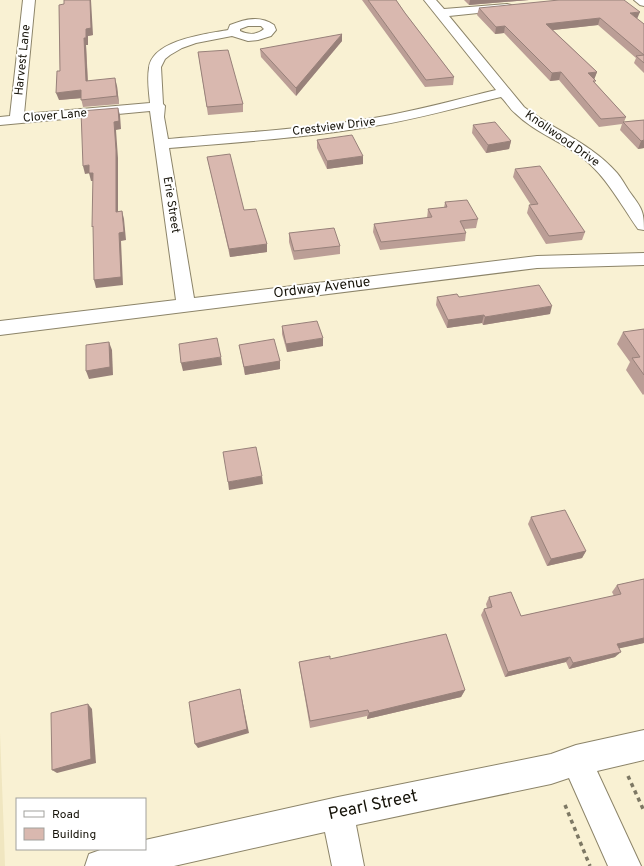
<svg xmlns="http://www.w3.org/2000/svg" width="644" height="866" font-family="Overpass,sans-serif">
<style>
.built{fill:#f0e6c0}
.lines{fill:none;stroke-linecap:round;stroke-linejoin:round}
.minor-casing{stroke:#8c8469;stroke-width:2}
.path{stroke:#7d7864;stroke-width:3.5;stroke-dasharray:4 4;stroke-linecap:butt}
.minor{fill:#fff;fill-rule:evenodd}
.wall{fill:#bb9e96}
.shaded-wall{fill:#98817a}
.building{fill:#d9b8af;stroke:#98817a}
.labels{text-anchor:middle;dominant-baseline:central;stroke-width:4;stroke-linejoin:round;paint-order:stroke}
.far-street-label{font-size:12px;fill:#161309;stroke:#fff}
.street-label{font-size:14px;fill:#161309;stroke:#fff}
.near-street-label{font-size:17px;fill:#161309;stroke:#fff}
</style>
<rect width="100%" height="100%" fill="#f9f1d3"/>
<polygon class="built" points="0,733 4,836 5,866 0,866"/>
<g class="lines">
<g class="minor-casing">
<g id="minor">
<path d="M 23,0 L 35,0 L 24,114 L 150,103 C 149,92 147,79 149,68 C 152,40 206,34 228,30 L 230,25 C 245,19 260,15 274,25 L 276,30 L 271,36 L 258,40 L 248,41 L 232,36 L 196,43 L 182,48 L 170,55 L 165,59 L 161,67 L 163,104 L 165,106 L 164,117 L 168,139 C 237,133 306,129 374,118 C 415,111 455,100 496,90 L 424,0 L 436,0 L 444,9 L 507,4 L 511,5 L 513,7 L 511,9 L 507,10 L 449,16 L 524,107 C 554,130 592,144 617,173 C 622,179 625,185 629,191 C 641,208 644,209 644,230 L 638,229 C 619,202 606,175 579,155 C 558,140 533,131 515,113 C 510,109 506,102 501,97 C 459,107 417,119 374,126 C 306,138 238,142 169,148 L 194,298 L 537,256 L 644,253 L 644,265 L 537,268 L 0,335 L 0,321 L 176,300 L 150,111 L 0,125 L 0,117 L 10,116 ZM 248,26 L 261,26 L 264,29 C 257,35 248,35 240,31 L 240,29 Z"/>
<polygon points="634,0 644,0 644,6 640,5"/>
<polygon points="644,730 644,760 597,771 641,866 608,866 569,778 551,784 356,825 364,866 332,866 325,832 174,866 85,866 89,854 103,849 145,849 145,840 338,797 551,754 576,745"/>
</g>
</g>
<g class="path">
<polyline points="628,776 644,811"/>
<polyline points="565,805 590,866"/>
</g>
<use href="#minor" class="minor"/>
</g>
<g class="wall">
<polygon points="362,0 396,0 405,13 454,77 453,85 425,87"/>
<polygon points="464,0 529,0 469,5"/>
<polygon points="59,5 93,35 88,36 88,45 86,45 88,81 117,86 119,104 83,107 81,98 59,100 60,71"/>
<polygon points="479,8 637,19 644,24 644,73 634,63 636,58 598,25 553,30 597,72 594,79 595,83 626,117 624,122 644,120 644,148 638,149 620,130 622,124 599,127 559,80 550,81 504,33 495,34 477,15"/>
<polygon points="342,41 296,96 261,57 260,49"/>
<polygon points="198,52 243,104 243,112 208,115"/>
<polygon points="473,125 511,141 509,149 486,153 472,133"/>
<polygon points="317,140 363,164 327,169 317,148"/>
<polygon points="207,157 267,244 267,252 230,257 209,165"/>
<polygon points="515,169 585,232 582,240 546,244 527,213 529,205 531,205 513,177"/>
<polygon points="445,202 478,219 476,228 464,229 466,233 465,241 380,250 373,232 374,224 427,218 428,209 444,208"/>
<polygon points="289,233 340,246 340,254 294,260 289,242"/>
<polygon points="437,297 459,297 550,314 483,325 482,323 447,328 436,305"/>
<polygon points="282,326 323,346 287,352 282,334"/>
<polygon points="644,329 644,394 643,395 626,370 630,362 617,344 623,332"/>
<polygon points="239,345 280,361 280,369 245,375"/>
<polygon points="531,517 586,551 582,558 547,566 528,524"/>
<polygon points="644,579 644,643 619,648 615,657 569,669 566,662 505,677 481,615 484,609 487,608 486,604 489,597 521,616 614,596 612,592 617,585"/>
<polygon points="330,659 465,690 461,697 367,719 367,716 310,728 300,669 299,662"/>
</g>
<g class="shaded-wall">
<polygon points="90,0 91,0 93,35 88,36 88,45 86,45 88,89 86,81 84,38"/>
<polygon points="470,0 529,0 469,5"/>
<polygon points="640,12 637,19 630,13"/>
<polygon points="600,18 598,25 544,31 546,24"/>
<polygon points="505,26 504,33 495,34 496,27"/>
<polygon points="342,34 342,41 296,96 296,88"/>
<polygon points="561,72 559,80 550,81 552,73"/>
<polygon points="597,72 594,80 588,73"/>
<polygon points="115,78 117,86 119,104 117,96"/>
<polygon points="81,90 83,98 59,100 56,93"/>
<polygon points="118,108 120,115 121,129 116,130 118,158 118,220 116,212 114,122"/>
<polygon points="644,140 644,148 638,149 641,141"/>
<polygon points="511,141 509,149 486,153 488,145"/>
<polygon points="363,156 363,164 327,169 327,161"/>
<polygon points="89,165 91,173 85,174 83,166"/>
<polygon points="89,173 93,173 95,181 91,181"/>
<polygon points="122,211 124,219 126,240 121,241 123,285 96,288 94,280 119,233"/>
<polygon points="267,244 267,252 230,257 229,249"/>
<polygon points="552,306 550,314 483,325 485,317"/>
<polygon points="484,315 482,323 447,328 448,320"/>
<polygon points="323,338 323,346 287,352 286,344"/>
<polygon points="109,342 112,350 113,375 89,379 86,371"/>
<polygon points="221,357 222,365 183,371 181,363"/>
<polygon points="280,361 280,369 245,375 244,367"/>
<polygon points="262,476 263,484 229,490 228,482"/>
<polygon points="586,551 582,558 547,566 551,559"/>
<polygon points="644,638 644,643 612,650 617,644"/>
<polygon points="621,652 615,657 569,669 573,663"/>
<polygon points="570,657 566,662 505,677 508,672"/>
<polygon points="240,689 249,733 198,748 195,744"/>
<polygon points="465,690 461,697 367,719 369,713"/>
<polygon points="88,704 92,709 96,763 57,773 52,770"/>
</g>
<g class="building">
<polygon points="64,0 90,0 91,28 86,29 86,38 84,38 86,81 115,78 117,96 81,100 81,90 56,93 57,71 60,71 59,5 64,4"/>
<polygon points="368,0 396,0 405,13 454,77 426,80"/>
<polygon points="559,0 624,0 640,12 630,13 644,24 644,63 636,56 644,55 600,18 546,24 597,72 588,73 596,81 593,81 626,117 601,119 561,72 552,73 505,26 496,27 479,8"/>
<polygon points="342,34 296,88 260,49"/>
<polygon points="228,50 243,104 207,107 198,52"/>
<polygon points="118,108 119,121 114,122 116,150 116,212 122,211 124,232 119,233 121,277 94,280 93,226 92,227 93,173 89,173 89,165 83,166 81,111"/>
<polygon points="644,120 644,140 641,141 623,122"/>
<polygon points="495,122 511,141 488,145 473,125"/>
<polygon points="352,135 363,156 327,161 317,140"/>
<polygon points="230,154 244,210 256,209 267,244 229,249 207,157"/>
<polygon points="540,166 585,232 549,236 529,205 538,204 515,169"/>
<polygon points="467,200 478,219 460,221 466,233 381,242 374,224 432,217 428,209 447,207 445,202"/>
<polygon points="334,228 340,246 294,251 289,233"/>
<polygon points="539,285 552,306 485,317 484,315 448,320 437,297 457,294 459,297"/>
<polygon points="317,321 323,338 286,344 282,326"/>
<polygon points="644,329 644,375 632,358 640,357 623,332"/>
<polygon points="217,338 221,357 181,363 179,344"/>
<polygon points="274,339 280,361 244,367 239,345"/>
<polygon points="109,342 110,367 86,371 86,345"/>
<polygon points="256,447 262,476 228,482 223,452"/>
<polygon points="565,510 586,551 551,559 531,517"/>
<polygon points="644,579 644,638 617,644 621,652 573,663 570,657 508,672 484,609 492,607 489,597 511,592 521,616 621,594 617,585"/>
<polygon points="446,634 465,690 369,713 368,710 310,721 299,662 330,656 330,659"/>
<polygon points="240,689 247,729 195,744 189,702"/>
<polygon points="88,704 91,759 52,770 51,713"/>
</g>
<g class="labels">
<g class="far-street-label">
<text transform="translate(23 60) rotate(-84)">Harvest Lane</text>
<text transform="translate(55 116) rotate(-5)">Clover Lane</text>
<text transform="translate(334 127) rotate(-7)">Crestview Drive</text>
<text transform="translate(562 139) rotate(35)">Knollwood Drive</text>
<text transform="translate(171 205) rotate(81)">Erie Street</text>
</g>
<g class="street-label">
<text transform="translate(322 288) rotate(-7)">Ordway Avenue</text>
</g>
<g class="near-street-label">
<text transform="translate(373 806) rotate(-12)">Pearl Street</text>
</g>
</g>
<rect x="16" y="798" width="130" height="52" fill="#ffffff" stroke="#a2a19d"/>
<rect x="24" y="811" width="20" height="6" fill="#ffffff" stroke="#a2a19d"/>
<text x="52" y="818" font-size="12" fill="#161309">Road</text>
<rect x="24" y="828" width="20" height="12" fill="#d9b8af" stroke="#a2a19d"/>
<text x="52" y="838" font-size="12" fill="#161309">Building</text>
</svg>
